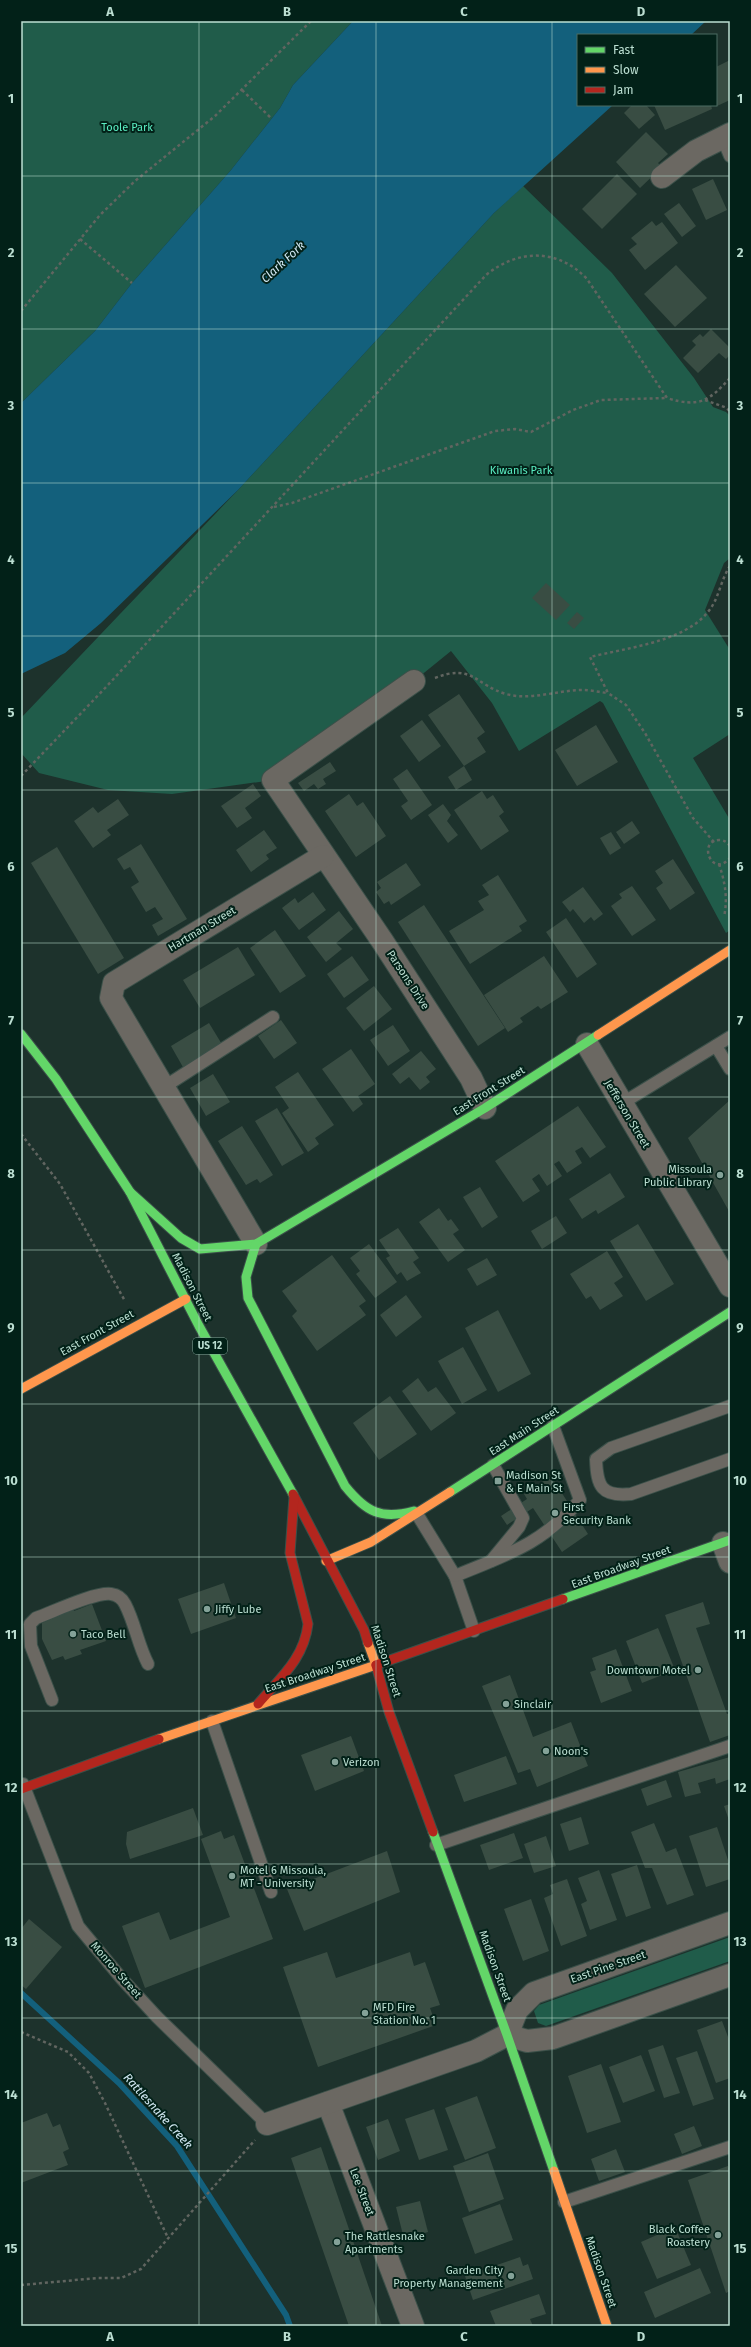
<svg xmlns="http://www.w3.org/2000/svg" width="751" height="2347" font-family="'Fira Sans',sans-serif">
<style>
.green{fill:#205c4a}
.water{fill:#13607c}
.lines{fill:none;stroke-linecap:round;stroke-linejoin:round}
.stream{stroke:#13607c;stroke-width:6}
.building{fill:#394d43}
.lane-casing{stroke:#3b5049;stroke-width:14}
.street-casing{stroke:#3b5049;stroke-width:24}
.fast-casing{stroke:#3b5049;stroke-width:11}
.slow-casing{stroke:#3b5049;stroke-width:11}
.jam-casing{stroke:#3b5049;stroke-width:11}
.path{stroke:#616560;stroke-width:2.5;stroke-dasharray:3 3;stroke-linecap:butt}
.lane{stroke:#6b6862;stroke-width:12}
.street{stroke:#6b6862;stroke-width:22}
.fast{stroke:#63d668;stroke-width:9}
.slow{stroke:#ff974d;stroke-width:9}
.jam{stroke:#b3261e;stroke-width:9}
.grid{fill:none;stroke:#bcdfd2;stroke-width:1;stroke-opacity:0.55}
.poi-dot{fill:#84a298;stroke:#022118;stroke-width:1.5}
.labels{text-anchor:middle;dominant-baseline:central;stroke-width:4;stroke-linejoin:round;paint-order:stroke}
.shield{fill:#022118;stroke:#84a69a;stroke-width:1}
.shield-label{font-size:10px;font-weight:bold;fill:#bcdfd2}
.park-label{font-size:11px;fill:#5beec3;stroke:#022118}
.street-label{font-size:11px;fill:#bcdfd2;stroke:#022118}
.poi-label{font-size:11px;fill:#bcdfd2;stroke:#022118;text-anchor:start}
.water-label{font-size:12px;font-style:italic;fill:#d2e8f3;stroke:#022118}
.neatline{fill:none;stroke:#bcdfd2;stroke-width:1.5}
.grid-label{font-size:13px;text-anchor:middle;font-weight:bold;fill:#bcdfd2}
</style>
<rect width="100%" height="100%" fill="#1d322c"/>
<g class="green">
<polygon points="21,21 353,21 293,85 280,108 231,170 132,283 95,331 21,403"/>
<polygon points="523,186 612,273 694,378 713,407 726,412 730,416 730,558 724,563 705,610 730,650 730,734 693,758 730,820 730,930 726,933 603,703 600,701 519,751 492,703 451,651 414,681 273,780 172,794 108,790 39,773 21,753 21,718 238,490 494,213"/>
<polygon points="730,1937 730,1961 546,2026 538,2023 534,2011 539,2005"/>
</g>
<polygon class="water" points="353,21 706,21 691,35 578,35 578,105 613,105 494,213 238,490 101,623 65,653 21,674 21,403 95,331 132,283 231,170 280,108 293,85"/>
<g class="lines">
<polyline class="stream" points="21,1993 119,2083 177,2146 286,2315 290,2326"/>
</g>
<g class="building">
<polygon points="730,60 730,100 717,106 716,67"/>
<polygon points="632,105 646,105 655,115 639,129 624,113"/>
<polygon points="654,105 711,105 712,109 665,130"/>
<polygon points="646,132 668,154 658,163 662,167 640,188 616,162"/>
<polygon points="617,174 637,194 602,229 582,209"/>
<polygon points="713,179 727,210 706,220 692,189"/>
<polygon points="679,203 696,226 682,237 664,214"/>
<polygon points="652,221 656,226 662,222 678,243 645,270 629,250 637,244 631,238"/>
<polygon points="676,265 707,298 675,327 644,294"/>
<polygon points="711,329 730,348 730,355 726,359 719,353 698,373 683,358 696,345 692,341 700,334 703,337"/>
<polygon points="546,583 570,605 556,620 532,598"/>
<polygon points="577,612 584,618 574,629 567,623"/>
<polygon points="459,694 485,732 477,738 486,752 464,766 428,715"/>
<polygon points="422,720 441,746 419,762 400,736"/>
<polygon points="596,725 618,762 577,786 555,750"/>
<polygon points="330,762 336,771 323,779 326,784 318,789 314,784 304,791 298,783"/>
<polygon points="464,766 472,780 456,790 448,777"/>
<polygon points="407,769 432,805 411,820 401,806 408,801 393,779"/>
<polygon points="253,784 261,796 245,808 252,818 237,828 221,806"/>
<polygon points="482,791 487,799 493,795 504,812 499,816 509,831 481,850 454,810"/>
<polygon points="349,794 357,806 363,802 386,836 356,857 325,811"/>
<polygon points="118,799 129,815 107,830 111,835 93,848 74,821 93,807 98,813"/>
<polygon points="443,804 451,815 447,821 458,835 448,843 428,815"/>
<polygon points="632,821 640,833 624,844 616,832"/>
<polygon points="264,830 277,848 266,855 269,859 251,872 236,850"/>
<polygon points="611,832 621,848 610,855 600,838"/>
<polygon points="141,844 187,919 158,936 152,925 163,919 155,907 146,912 131,887 139,882 130,867 124,870 117,859"/>
<polygon points="57,847 124,958 98,974 31,863"/>
<polygon points="673,859 695,893 670,910 656,888 663,883 655,871"/>
<polygon points="406,863 421,885 391,905 389,901 384,904 376,892 381,888 377,882"/>
<polygon points="498,875 527,921 519,926 522,931 470,964 449,931 484,910 478,901 489,895 482,885"/>
<polygon points="632,886 656,920 632,936 611,906 622,898 619,894"/>
<polygon points="583,887 603,914 594,921 591,917 584,923 573,909 570,912 562,902"/>
<polygon points="313,892 326,910 299,930 282,908 295,898 298,903"/>
<polygon points="424,905 505,1028 478,1046 398,922"/>
<polygon points="339,911 353,929 336,943 342,949 326,962 307,937"/>
<polygon points="566,918 597,964 577,978 546,932"/>
<polygon points="275,930 306,976 280,993 250,948"/>
<polygon points="238,947 255,975 200,1008 183,980"/>
<polygon points="352,956 369,980 344,998 327,974"/>
<polygon points="544,956 568,992 541,1009 538,1006 520,1018 523,1022 508,1032 484,995"/>
<polygon points="374,986 392,1009 364,1031 346,1008"/>
<polygon points="281,1020 297,1043 274,1059 258,1036"/>
<polygon points="209,1023 223,1046 184,1069 171,1046"/>
<polygon points="393,1025 410,1051 388,1066 370,1040"/>
<polygon points="351,1049 375,1084 358,1096 363,1104 353,1112 322,1069"/>
<polygon points="421,1051 436,1069 426,1077 430,1082 420,1090 409,1077 400,1084 392,1074"/>
<polygon points="298,1072 334,1125 315,1138 319,1144 308,1152 282,1113 289,1108 275,1087"/>
<polygon points="213,1074 230,1102 206,1116 190,1088"/>
<polygon points="730,1100 730,1213 688,1138"/>
<polygon points="578,1106 606,1147 590,1158 582,1147 575,1151 582,1163 567,1173 559,1161 554,1164 562,1176 547,1186 539,1174 532,1179 540,1191 523,1202 495,1161"/>
<polygon points="277,1108 304,1153 282,1166 255,1121"/>
<polygon points="242,1126 273,1175 260,1183 257,1179 246,1185 218,1141"/>
<polygon points="610,1173 625,1197 598,1214 596,1210 582,1219 569,1199"/>
<polygon points="480,1187 498,1217 482,1228 463,1197"/>
<polygon points="439,1208 448,1221 451,1219 459,1230 453,1234 465,1250 448,1262 419,1222"/>
<polygon points="556,1216 567,1233 542,1249 531,1231"/>
<polygon points="638,1224 674,1284 646,1301 610,1241"/>
<polygon points="398,1228 419,1258 413,1262 421,1273 407,1281 401,1272 397,1275 386,1258 390,1256 379,1240"/>
<polygon points="369,1244 397,1282 375,1298 356,1274 360,1271 350,1258"/>
<polygon points="607,1251 623,1277 614,1283 623,1296 600,1310 591,1296 586,1299 570,1274"/>
<polygon points="332,1255 366,1301 359,1306 366,1315 317,1351 292,1316 297,1311 282,1291"/>
<polygon points="487,1258 497,1275 477,1286 467,1269"/>
<polygon points="406,1295 422,1317 396,1337 380,1315"/>
<polygon points="498,1310 531,1374 498,1392 465,1328"/>
<polygon points="463,1347 487,1390 462,1404 438,1361"/>
<polygon points="418,1378 428,1392 436,1387 456,1413 431,1431 402,1391"/>
<polygon points="390,1396 417,1434 379,1460 353,1423"/>
<polygon points="551,1476 588,1534 562,1552 533,1508 507,1525 501,1516 527,1499 524,1494"/>
<polygon points="224,1583 236,1618 191,1634 178,1599"/>
<polygon points="703,1602 710,1624 696,1628 727,1714 730,1713 730,1735 710,1742 665,1615"/>
<polygon points="92,1604 106,1641 80,1650 82,1654 65,1660 63,1656 52,1660 42,1639 42,1623 73,1609 74,1611"/>
<polygon points="658,1628 675,1670 642,1683 626,1641"/>
<polygon points="616,1649 632,1691 601,1703 590,1672 596,1670 592,1658"/>
<polygon points="510,1675 533,1737 571,1722 588,1766 537,1787 530,1769 518,1773 482,1686"/>
<polygon points="351,1736 364,1771 315,1791 301,1755"/>
<polygon points="506,1756 517,1784 464,1802 454,1775"/>
<polygon points="730,1757 730,1779 716,1784 715,1778 698,1783 701,1793 685,1797 678,1772"/>
<polygon points="666,1780 672,1797 647,1806 641,1789"/>
<polygon points="730,1804 730,1823 724,1806"/>
<polygon points="193,1808 203,1835 130,1859 126,1844 127,1832"/>
<polygon points="581,1817 589,1844 569,1851 560,1824"/>
<polygon points="654,1823 666,1852 676,1848 694,1895 667,1905 652,1868 645,1868 631,1832"/>
<polygon points="717,1827 730,1866 730,1879 706,1887 689,1836"/>
<polygon points="221,1831 224,1839 234,1835 273,1939 145,1988 122,1926 159,1912 170,1940 230,1917 201,1839"/>
<polygon points="514,1833 523,1858 489,1870 480,1845"/>
<polygon points="546,1836 556,1866 534,1873 524,1844"/>
<polygon points="387,1851 400,1892 304,1931 287,1889"/>
<polygon points="637,1865 651,1908 626,1917 611,1874"/>
<polygon points="599,1870 617,1920 590,1930 581,1904 587,1901 578,1878"/>
<polygon points="567,1879 587,1936 561,1946 544,1898 553,1894 550,1885"/>
<polygon points="531,1899 549,1951 523,1961 504,1909"/>
<polygon points="29,1919 62,1947 26,1989 21,1985 21,1929"/>
<polygon points="327,1952 336,1978 410,1952 414,1966 425,1962 440,2005 430,2008 436,2025 318,2067 283,1967"/>
<polygon points="722,2021 730,2042 730,2078 716,2083 697,2030"/>
<polygon points="663,2045 680,2093 664,2098 648,2050"/>
<polygon points="697,2051 714,2099 693,2106 676,2058"/>
<polygon points="641,2055 655,2091 623,2103 609,2067"/>
<polygon points="601,2064 621,2122 587,2133 568,2076"/>
<polygon points="477,2096 496,2148 465,2160 445,2108"/>
<polygon points="434,2109 448,2150 419,2160 405,2119"/>
<polygon points="47,2113 53,2127 60,2124 69,2149 63,2152 68,2165 21,2183 21,2123"/>
<polygon points="388,2119 400,2151 378,2160 366,2127"/>
<polygon points="694,2126 702,2146 682,2154 674,2134"/>
<polygon points="321,2147 382,2326 349,2326 291,2158"/>
<polygon points="616,2149 625,2172 599,2181 591,2159"/>
<polygon points="488,2153 504,2199 469,2212 453,2166"/>
<polygon points="728,2166 730,2171 730,2291 726,2293 688,2180"/>
<polygon points="420,2201 428,2232 404,2239 396,2207"/>
<polygon points="500,2204 513,2240 475,2254 462,2218"/>
<polygon points="675,2227 691,2265 657,2279 641,2242"/>
<polygon points="520,2257 523,2266 528,2264 533,2279 473,2300 465,2276"/>
<polygon points="700,2268 711,2293 655,2318 644,2292"/>
<polygon points="539,2294 546,2314 530,2319 533,2326 496,2326 490,2311"/>
</g>
<g class="lines">
<g class="lane-casing">
<g id="lane">
<polyline points="722,137 730,156"/>
<polyline points="716,1046 730,1069"/>
<polyline points="164,1087 273,1017"/>
<polyline points="621,1104 730,1037"/>
<path d="M 730,1406 L 611,1448 L 596,1459 C 597,1486 601,1497 631,1494 L 730,1459"/>
<polyline points="417,1514 455,1576 474,1631"/>
<polyline points="491,1561 519,1527 523,1518 493,1465"/>
<path d="M 455,1576 C 508,1554 541,1545 580,1500 L 553,1426"/>
<path d="M 52,1700 L 31,1646 L 30,1624 L 36,1618 C 53,1612 94,1592 111,1594 C 118,1595 122,1598 125,1604 C 135,1623 138,1645 148,1664"/>
<polyline points="212,1721 271,1892"/>
<polyline points="23,1784 78,1926 122,1979 157,2017 267,2124"/>
<polyline points="436,1845 730,1746"/>
<polyline points="564,2202 730,2147"/>
</g>
</g>
<g class="street-casing">
<g id="street">
<polyline points="662,177 696,151 730,134"/>
<polyline points="414,681 273,780 383,942 471,1078 485,1108"/>
<polyline points="587,1044 730,1286"/>
<polyline points="256,1244 111,998 114,983 323,856"/>
<polyline points="723,1543 730,1562"/>
<polyline points="507,2035 527,2041 553,2038 730,1975"/>
<polyline points="328,2103 413,2326"/>
<polyline points="267,2124 476,2051 507,2035 517,2010 534,1993 730,1923"/>
</g>
</g>
<g class="fast-casing">
<g id="fast">
<polyline points="21,1034 56,1079 130,1192 199,1326 293,1494"/>
<polyline points="130,1192 181,1238 200,1249 256,1244 485,1108 598,1035"/>
<path d="M 256,1244 L 246,1277 L 248,1298 L 345,1486 C 366,1512 381,1520 414,1511"/>
<polyline points="450,1492 730,1312"/>
<polyline points="563,1599 730,1540"/>
<polyline points="433,1832 507,2035 554,2171"/>
</g>
</g>
<g class="slow-casing">
<g id="slow">
<polyline points="598,1035 730,950"/>
<polyline points="21,1389 186,1299"/>
<polyline points="326,1561 371,1542 450,1492"/>
<polyline points="159,1739 376,1665 368,1643"/>
<polyline points="554,2171 607,2326"/>
</g>
</g>
<g class="jam-casing">
<g id="jam">
<polyline points="293,1494 364,1630 368,1643"/>
<polyline points="376,1665 389,1712 433,1832"/>
<polyline points="376,1665 563,1599"/>
<path d="M 258,1704 C 280,1678 304,1659 308,1624 L 290,1553 L 294,1497"/>
<polyline points="21,1789 159,1739"/>
</g>
</g>
<g class="path">
<polyline points="242,90 272,119"/>
<polyline points="80,239 132,283"/>
<polyline points="21,311 100,215 135,181 215,116 311,21"/>
<polyline points="705,400 727,408 730,412"/>
<polyline points="274,507 292,503 495,431 515,429 531,432 573,410 601,400 666,398"/>
<path d="M 435,678 C 473,663 475,685 506,694 C 531,701 557,690 583,690 C 591,690 599,692 607,693"/>
<path d="M 21,776 L 107,686 L 486,275 C 518,249 558,248 587,279 L 667,398 C 699,408 709,401 730,378"/>
<path d="M 714,842 L 693,818 L 645,733 L 626,705 L 608,693 L 590,657 C 626,648 683,642 707,613 C 719,600 720,581 730,566"/>
<path d="M 730,846 C 727,842 724,840 719,840 C 697,841 712,879 730,858"/>
<path d="M 719,864 C 725,882 728,898 724,917"/>
<polyline points="21,1134 60,1184 125,1301"/>
<polyline points="21,2032 68,2052 89,2073 105,2103 168,2238"/>
<polyline points="21,2285 98,2278 121,2278 141,2269 255,2140"/>
</g>
<use href="#lane" class="lane"/>
<use href="#street" class="street"/>
<use href="#fast" class="fast"/>
<use href="#slow" class="slow"/>
<use href="#jam" class="jam"/>
</g>
<path class="grid" d="M 199,21 L 199,2326M 376,21 L 376,2326M 552,21 L 552,2326M 21,176 L 730,176M 21,329 L 730,329M 21,483 L 730,483M 21,636 L 730,636M 21,790 L 730,790M 21,943 L 730,943M 21,1097 L 730,1097M 21,1250 L 730,1250M 21,1404 L 730,1404M 21,1557 L 730,1557M 21,1711 L 730,1711M 21,1864 L 730,1864M 21,2018 L 730,2018M 21,2171 L 730,2171"/>
<g class="poi-dot">
<circle cx="720" cy="1175" r="4"/>
<rect x="494" y="1477" width="8" height="8" rx="2"/>
<circle cx="555" cy="1513" r="4"/>
<circle cx="207" cy="1609" r="4"/>
<circle cx="73" cy="1634" r="4"/>
<circle cx="698" cy="1670" r="4"/>
<circle cx="506" cy="1704" r="4"/>
<circle cx="546" cy="1751" r="4"/>
<circle cx="335" cy="1762" r="4"/>
<circle cx="232" cy="1876" r="4"/>
<circle cx="365" cy="2013" r="4"/>
<circle cx="718" cy="2235" r="4"/>
<circle cx="337" cy="2242" r="4"/>
<circle cx="511" cy="2276" r="4"/>
</g>
<g class="labels">
<rect class="shield" x="193" y="1338" width="34" height="16" rx="3"/>
<g class="shield-label">
<text x="210" y="1346">US 12</text>
</g>
<g class="park-label">
<text x="127" y="127">Toole Park</text>
<text x="521" y="470">Kiwanis Park</text>
</g>
<g class="street-label">
<text transform="translate(202 929) rotate(-31)">Hartman Street</text>
<text transform="translate(408 980) rotate(57)">Parsons Drive</text>
<text transform="translate(489 1091) rotate(-32)">East Front Street</text>
<text transform="translate(627 1114) rotate(59)">Jefferson Street</text>
<text transform="translate(192 1287) rotate(63)">Madison Street</text>
<text transform="translate(97 1333) rotate(-29)">East Front Street</text>
<text transform="translate(524 1431) rotate(-33)">East Main Street</text>
<text transform="translate(621 1567) rotate(-20)">East Broadway Street</text>
<text transform="translate(386 1661) rotate(72)">Madison Street</text>
<text transform="translate(315 1673) rotate(-18)">East Broadway Street</text>
<text transform="translate(495 1966) rotate(70)">Madison Street</text>
<text transform="translate(608 1967) rotate(-19)">East Pine Street</text>
<text transform="translate(116 1970) rotate(49)">Monroe Street</text>
<text transform="translate(362 2192) rotate(69)">Lee Street</text>
<text transform="translate(601 2272) rotate(71)">Madison Street</text>
</g>
<g class="poi-label">
<text x="712" y="1169" text-anchor="end">Missoula<tspan x="712" dy="13">Public Library</tspan></text>
<text x="506" y="1475">Madison St<tspan x="506" dy="13">&amp; E Main St</tspan></text>
<text x="563" y="1507">First<tspan x="563" dy="13">Security Bank</tspan></text>
<text x="215" y="1609">Jiffy Lube</text>
<text x="81" y="1634">Taco Bell</text>
<text x="690" y="1670" text-anchor="end">Downtown Motel</text>
<text x="514" y="1704">Sinclair</text>
<text x="554" y="1751">Noon's</text>
<text x="343" y="1762">Verizon</text>
<text x="240" y="1870">Motel 6 Missoula,<tspan x="240" dy="13">MT - University</tspan></text>
<text x="373" y="2007">MFD Fire<tspan x="373" dy="13">Station No. 1</tspan></text>
<text x="710" y="2229" text-anchor="end">Black Coffee<tspan x="710" dy="13">Roastery</tspan></text>
<text x="345" y="2236">The Rattlesnake<tspan x="345" dy="13">Apartments</tspan></text>
<text x="503" y="2270" text-anchor="end">Garden City<tspan x="503" dy="13">Property Management</tspan></text>
</g>
<g class="water-label">
<text transform="translate(283 262) rotate(-43)">Clark Fork</text>
<text transform="translate(158 2111) rotate(48)">Rattlesnake Creek</text>
</g>
</g>
<rect width="751" height="2347" fill="none" stroke="#022118" stroke-width="44"/>
<rect x="577" y="34" width="140" height="72" fill="#022118" stroke="#4c6d62"/>
<rect x="585" y="47" width="20" height="6" fill="#63d668" stroke="#4c6d62"/>
<text x="613" y="54" font-size="12" fill="#bcdfd2">Fast</text>
<rect x="585" y="67" width="20" height="6" fill="#ff974d" stroke="#4c6d62"/>
<text x="613" y="74" font-size="12" fill="#bcdfd2">Slow</text>
<rect x="585" y="87" width="20" height="6" fill="#b3261e" stroke="#4c6d62"/>
<text x="613" y="94" font-size="12" fill="#bcdfd2">Jam</text>
<rect x="22" y="22" width="707" height="2303" class="neatline"/>
<g class="grid-label">
<text x="110" y="16">A</text>
<text x="287" y="16">B</text>
<text x="464" y="16">C</text>
<text x="641" y="16">D</text>
<text x="11" y="103">1</text>
<text x="740" y="103">1</text>
<text x="11" y="257">2</text>
<text x="740" y="257">2</text>
<text x="11" y="410">3</text>
<text x="740" y="410">3</text>
<text x="11" y="564">4</text>
<text x="740" y="564">4</text>
<text x="11" y="717">5</text>
<text x="740" y="717">5</text>
<text x="11" y="871">6</text>
<text x="740" y="871">6</text>
<text x="11" y="1025">7</text>
<text x="740" y="1025">7</text>
<text x="11" y="1178">8</text>
<text x="740" y="1178">8</text>
<text x="11" y="1332">9</text>
<text x="740" y="1332">9</text>
<text x="11" y="1485">10</text>
<text x="740" y="1485">10</text>
<text x="11" y="1639">11</text>
<text x="740" y="1639">11</text>
<text x="11" y="1792">12</text>
<text x="740" y="1792">12</text>
<text x="11" y="1946">13</text>
<text x="740" y="1946">13</text>
<text x="11" y="2099">14</text>
<text x="740" y="2099">14</text>
<text x="11" y="2253">15</text>
<text x="740" y="2253">15</text>
<text x="110" y="2341">A</text>
<text x="287" y="2341">B</text>
<text x="464" y="2341">C</text>
<text x="641" y="2341">D</text>
</g>
</svg>
